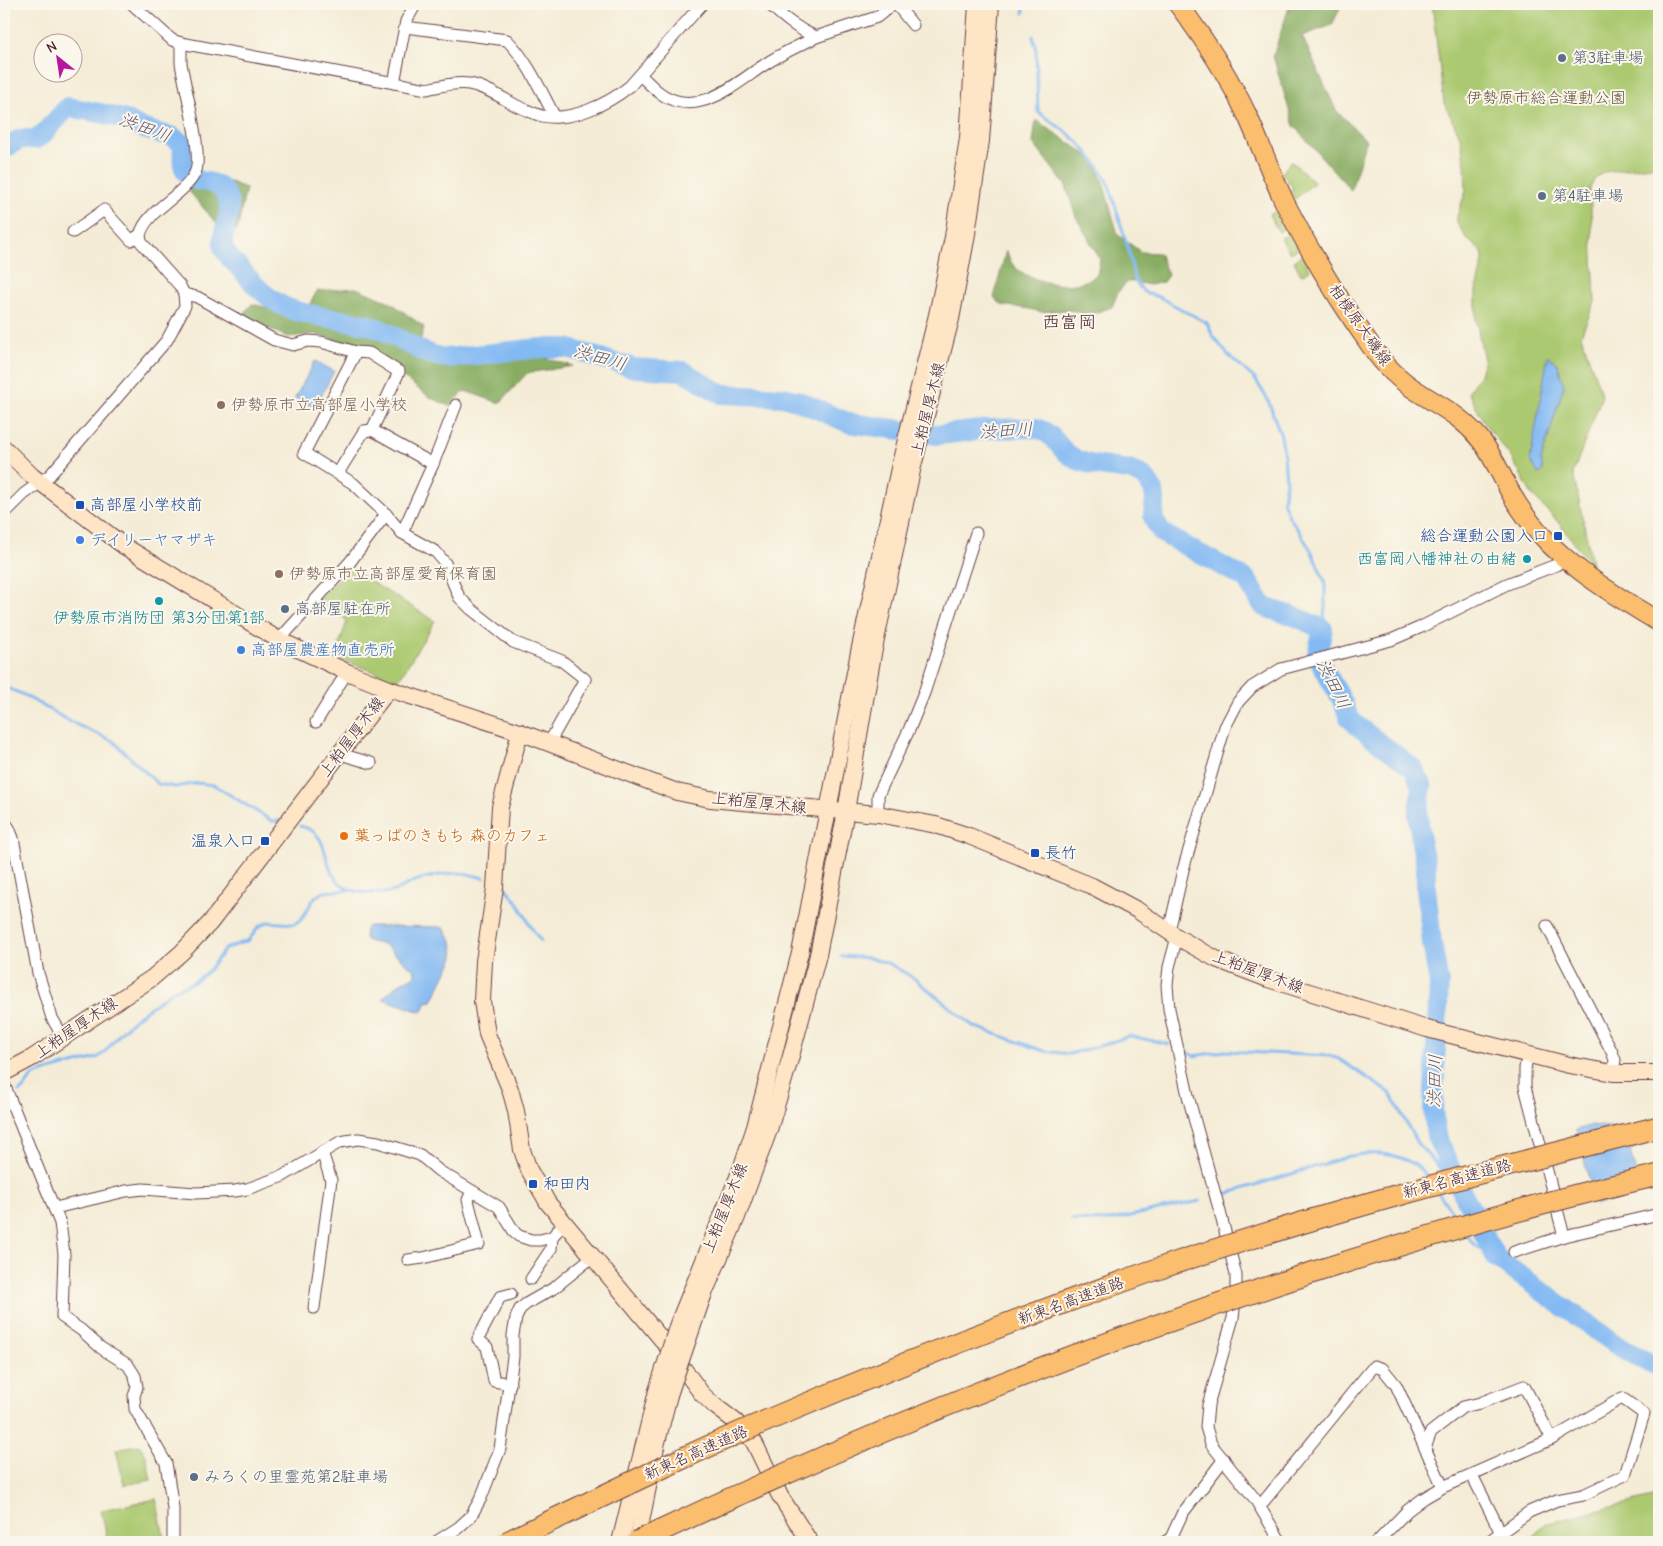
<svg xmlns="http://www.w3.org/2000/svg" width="1663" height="1546" font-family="'Comic Neue','Klee One',sans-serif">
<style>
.green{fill:#abc970;stroke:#7a744e}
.forest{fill:#88ad62;stroke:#696646}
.water{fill:#84baf3;stroke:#676c8f}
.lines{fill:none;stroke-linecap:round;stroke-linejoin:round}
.stream{stroke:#84baf3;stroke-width:3}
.river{stroke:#84baf3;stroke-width:20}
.street-casing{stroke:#643e45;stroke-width:13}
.secondary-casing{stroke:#643e45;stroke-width:18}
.primary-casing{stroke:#643e45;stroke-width:21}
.street{stroke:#fff;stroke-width:11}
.secondary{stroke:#fde5c5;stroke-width:16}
.primary{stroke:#fbbd6e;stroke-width:19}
.secondary-bridge-casing{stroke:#643e45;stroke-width:18;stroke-linecap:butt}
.highway-bridge-casing{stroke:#643e45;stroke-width:23;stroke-linecap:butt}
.secondary-bridge{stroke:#fde5c5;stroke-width:16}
.highway-bridge{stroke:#fbbd6e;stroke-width:21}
.service-dot{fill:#5c6f8a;stroke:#fbf7ec;stroke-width:2}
.education-dot{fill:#8d6e63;stroke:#fbf7ec;stroke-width:2}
.transit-dot{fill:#1a4fb4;stroke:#fbf7ec;stroke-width:2}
.shop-dot{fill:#3f7fe0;stroke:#fbf7ec;stroke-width:2}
.culture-dot{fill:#0f9aa8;stroke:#fbf7ec;stroke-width:2}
.food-dot{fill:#e8710a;stroke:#fbf7ec;stroke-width:2}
.labels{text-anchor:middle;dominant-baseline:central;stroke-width:4;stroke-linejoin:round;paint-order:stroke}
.service-label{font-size:16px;fill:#4e5e75;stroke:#fbf7ec;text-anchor:start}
.park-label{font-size:16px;fill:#675240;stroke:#fbf7ec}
.street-label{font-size:16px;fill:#4a1f2b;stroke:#fbf7ec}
.education-label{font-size:16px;fill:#785e54;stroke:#fbf7ec;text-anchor:start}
.transit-label{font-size:16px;fill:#164399;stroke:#fbf7ec;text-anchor:start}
.shop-label{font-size:16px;fill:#366cbe;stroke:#fbf7ec;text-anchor:start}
.culture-label{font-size:16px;fill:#0d838f;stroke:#fbf7ec;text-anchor:end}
.food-label{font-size:16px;fill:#c56008;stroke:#fbf7ec;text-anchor:start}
.water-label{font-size:18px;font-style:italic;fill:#5e5571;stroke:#fbf7ec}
.neighbourhood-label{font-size:18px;fill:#4a1f2b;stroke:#fbf7ec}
</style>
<rect width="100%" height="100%" fill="#fbf7ec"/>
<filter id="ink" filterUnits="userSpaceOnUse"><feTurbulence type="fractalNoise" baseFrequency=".02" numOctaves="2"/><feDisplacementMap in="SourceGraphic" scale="10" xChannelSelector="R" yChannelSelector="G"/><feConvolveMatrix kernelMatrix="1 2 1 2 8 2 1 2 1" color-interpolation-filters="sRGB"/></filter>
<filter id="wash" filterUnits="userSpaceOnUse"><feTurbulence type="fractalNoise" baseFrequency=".0096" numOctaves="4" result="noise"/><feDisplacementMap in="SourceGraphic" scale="20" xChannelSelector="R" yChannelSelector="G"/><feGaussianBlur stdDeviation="1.12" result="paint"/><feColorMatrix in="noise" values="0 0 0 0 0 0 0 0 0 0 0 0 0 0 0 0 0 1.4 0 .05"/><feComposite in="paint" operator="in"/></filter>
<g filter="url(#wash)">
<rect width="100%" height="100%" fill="#f4ecd6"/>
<g class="green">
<polygon points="1432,4 1659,4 1659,165 1604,172 1595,179 1590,188 1595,302 1581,335 1602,396 1573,473 1593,567 1557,521 1532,495 1511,457 1485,424 1468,392 1480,375 1484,360 1476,320 1476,290 1483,261 1483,255 1480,250 1466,238 1457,222 1457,216 1466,191 1465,164 1460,136 1444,103"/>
<polygon points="1291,161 1315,182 1295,199 1290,190 1293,188 1282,173"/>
<polygon points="1277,211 1286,228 1279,232 1269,215"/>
<polygon points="1289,234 1298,249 1290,253 1281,238"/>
<polygon points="1302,256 1310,270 1301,275 1294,261"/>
<polygon points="349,568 435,621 398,681 335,657 347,621 319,599"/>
<polygon points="139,1445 146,1456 151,1480 124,1485 116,1449"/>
<polygon points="1652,1497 1659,1497 1659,1542 1530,1542 1531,1538 1545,1524"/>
<polygon points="156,1499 165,1542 108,1542 101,1510"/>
</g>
<g class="forest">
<polygon points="1290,4 1342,4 1332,25 1302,36 1336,110 1366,140 1351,190 1294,126 1273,56"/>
<path d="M 1036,120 L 1093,159 L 1102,179 L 1118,235 L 1141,252 L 1159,253 L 1168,275 L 1163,282 L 1150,285 L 1129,281 L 1118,292 L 1112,307 L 1089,315 L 1069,310 L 1042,312 L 1030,309 L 1002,305 L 994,298 L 1006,251 C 1008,255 1010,261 1013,265 C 1025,279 1061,289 1079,283 C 1085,282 1091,278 1097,275 L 1100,259 L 1076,217 L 1066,186 L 1033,143 Z"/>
<polygon points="206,173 246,188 237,231 217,224 189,191"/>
<polygon points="356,288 390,302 424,327 417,352 444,366 542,357 573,366 527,373 500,403 465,391 449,406 428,396 363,347 315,334 287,337 242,316 252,304 268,308 300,322 317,291"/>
</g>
<g class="water">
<polygon points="1548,355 1558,365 1564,386 1541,460 1543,471 1538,474 1530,460"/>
<polygon points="315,361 334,371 315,408 295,398"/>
<polygon points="368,926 440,927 444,928 452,941 454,957 432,1001 426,1002 424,1010 421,1012 383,999 384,997 399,984 415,976 415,971 385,945 368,941 365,938 365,930"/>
<polygon points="1592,1125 1632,1130 1636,1149 1630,1151 1641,1193 1596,1205 1576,1130"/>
</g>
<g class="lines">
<g class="stream">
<polyline points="1023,4 1024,13"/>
<polyline points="1033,36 1036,48 1038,112 1069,134 1083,147 1098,166 1108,182 1128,248 1135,281 1144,292 1161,298 1207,323 1213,336 1228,355 1255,379 1268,400 1281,436 1284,455 1286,482 1283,501 1289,516 1311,550 1325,582 1325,607 1323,629"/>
<polyline points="4,687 22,694 71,722 113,741 158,784 175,787 197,783 214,785 272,821 281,821"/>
<path d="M 300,826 C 337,834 316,874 349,889 C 357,893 381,894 391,892 C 399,890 407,884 415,881 C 428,877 444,874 457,873 C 465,872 475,876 484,878"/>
<path d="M 504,887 C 521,901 527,925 541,941"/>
<polyline points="841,956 870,958 890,964 915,979 973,1026 1044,1051 1069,1054 1103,1045 1129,1036 1169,1044"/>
<polyline points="1186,1051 1194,1056 1224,1051 1330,1056 1339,1059 1390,1093 1417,1143 1446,1175"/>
<path d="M 19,1092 C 26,1088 27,1083 32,1077 C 40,1070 85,1062 97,1058 L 104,1053 L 121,1032 L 138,1016 L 174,990 L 196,981 L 209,970 L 225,949 L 249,940 L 258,927 L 267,922 L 294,924 L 301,920 L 315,897 L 324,892 L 350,890"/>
<polyline points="1438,1192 1457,1219"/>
<path d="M 1223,1195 L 1350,1156 C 1379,1151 1410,1153 1428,1178"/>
<polyline points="1072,1220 1107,1221 1200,1201"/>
<polyline points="1466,1233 1474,1245 1496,1258"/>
</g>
<path class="river" d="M 4,149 L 20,139 L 36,139 L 43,134 L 68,107 L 105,114 L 129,121 L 144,129 L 173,137 L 183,144 C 183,151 181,164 185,170 C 194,188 216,176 225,193 C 238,214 216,236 225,251 C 230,260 239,267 245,274 C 276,311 295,312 341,320 C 352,322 364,323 374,327 C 399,336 420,355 447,358 L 539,348 L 567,348 L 634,368 L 683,371 L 721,394 L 783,397 L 798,401 L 849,423 L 938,435 L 990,429 L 1036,428 L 1044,431 L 1052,437 L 1065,452 L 1077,460 L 1093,465 L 1129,470 L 1142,475 L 1147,480 L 1154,491 L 1155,500 L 1153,516 L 1155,522 L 1162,533 L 1246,579 L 1264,607 L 1296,617 L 1323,629 L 1317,654 L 1323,668 L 1341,698 L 1349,717 L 1356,725 L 1413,768 L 1422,785 L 1418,813 L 1421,843 L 1426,866 L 1426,888 L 1432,943 L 1439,984 L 1433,1110 L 1436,1135 L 1450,1168 L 1496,1258 L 1618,1346 L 1651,1364 L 1659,1365"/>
</g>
</g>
<g filter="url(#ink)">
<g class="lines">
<g class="street-casing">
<g id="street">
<path d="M 769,4 C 784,18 797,29 816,37 L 877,17 L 893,4"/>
<polyline points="896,4 913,25"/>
<path d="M 405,27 L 507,40 C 528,61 541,91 555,117"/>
<path d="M 181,43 L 427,89 C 440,86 455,82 469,84 C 486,87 502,98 517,106 C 525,109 534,114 542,116 C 571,122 608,104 630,86 L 702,4"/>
<path d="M 640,75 C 647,81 653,88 660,93 C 697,120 735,84 764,65 C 780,54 799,46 816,37"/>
<polyline points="394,83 406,21 416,4"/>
<polyline points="73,232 104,210 131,240 140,235"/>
<polyline points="184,294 197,297 274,340 293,345 308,341 321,342 356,352 369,353 399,372 372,430"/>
<polyline points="356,352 304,453 354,484 386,514 402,533"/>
<polyline points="456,405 433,464 402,533 436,552 445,563 459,597 471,609 513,642 562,661 585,679 549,743"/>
<polyline points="338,473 364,431 372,430 433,464"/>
<path d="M 4,514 L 24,494 L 50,475 L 167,340 L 185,306 L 184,294 L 180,286 L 141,242 L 140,235 C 147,209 184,196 195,173 C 204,156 184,85 181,63 C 181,56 181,50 181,43 L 172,40 L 132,4"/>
<polyline points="279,640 350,562 386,514"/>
<polyline points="316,722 347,672"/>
<polyline points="340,754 371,763"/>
<polyline points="878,814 878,795 909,730 924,693 976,533"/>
<polyline points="4,821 9,828 13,838 38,973 52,1018 63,1037"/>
<polyline points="1547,926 1612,1052 1615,1060 1613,1073"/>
<polyline points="1169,931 1183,870 1225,727 1238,702 1252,687 1281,669 1391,640 1419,628 1507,584 1556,565 1564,558"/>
<polyline points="1177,937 1169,967 1167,985 1169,1009 1189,1100 1220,1212 1236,1275 1236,1292 1233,1318 1208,1405 1206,1427 1211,1444 1255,1499 1281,1542"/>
<polyline points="1528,1055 1525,1068 1525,1087 1564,1236"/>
<polyline points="4,1084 60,1223 64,1254 62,1317 81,1330 101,1348 128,1365 135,1376 137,1387 134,1396 135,1409 166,1463 173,1508 173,1542"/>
<polyline points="55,1208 126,1191 143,1189 196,1193 235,1191 247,1189 283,1176 340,1142 358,1139 378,1142 420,1155 439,1171 499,1207 515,1233 519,1236 531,1240 540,1240 552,1237 564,1223"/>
<polyline points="1514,1252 1564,1236 1659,1214"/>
<polyline points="408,1260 423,1258 479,1244 468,1200 472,1191"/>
<polyline points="531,1279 551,1249 552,1237"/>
<polyline points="314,1308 331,1180 322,1152"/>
<polyline points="510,1384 494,1381 487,1347 478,1339 500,1297 511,1294"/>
<polyline points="1472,1475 1501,1533"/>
<polyline points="1443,1487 1425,1448 1431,1432 1463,1407 1480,1403 1524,1386 1552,1439"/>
<polyline points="1260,1506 1374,1366 1383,1369 1396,1385 1425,1448"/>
<polyline points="436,1542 458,1528 471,1516 481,1498 500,1449 513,1357 513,1335 516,1318 520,1309 526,1304 554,1288 592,1257"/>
<polyline points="1165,1542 1171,1538 1182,1514 1224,1459"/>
<polyline points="1377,1542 1408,1510 1424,1498 1443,1487 1552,1439 1622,1398 1644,1414 1625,1475 1583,1495 1557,1500 1529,1512 1488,1542"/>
</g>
</g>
<g class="secondary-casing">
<g id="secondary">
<polyline points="4,448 32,476 124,546 279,640 347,672 389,689 520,732 677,792 710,799 878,814 936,825 969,836 1092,886 1137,910 1177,937 1216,959 1268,979 1427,1029 1569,1065 1613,1073 1659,1073"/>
<polyline points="520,732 500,807 495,888 484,961 482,1001 487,1034 510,1089 516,1111 522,1150 529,1170 548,1203 663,1341 702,1394 715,1406 736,1422 754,1442 780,1496 810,1542"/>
<polyline points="4,1073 32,1058 152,978 181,953 210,923 389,689"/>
<polyline points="691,1292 740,1172 755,1127 800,953 859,652 900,464 937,315 953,237 968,138 977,4"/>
<polyline points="703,1296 737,1217 769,1130 791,1056 818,955 846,811 873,654 913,466 951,319 966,240 981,141 991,4"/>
<polyline points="620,1542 657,1391"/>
<polyline points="637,1542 657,1442 669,1395"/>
</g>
</g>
<g class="primary-casing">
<path id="primary" d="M 1178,4 C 1205,40 1229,76 1248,117 C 1261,146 1272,176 1286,205 C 1311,254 1340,302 1371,346 C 1384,365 1400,381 1420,393 C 1443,408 1462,417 1480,439 C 1496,459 1504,484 1518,505 C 1552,558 1607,591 1659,622"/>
</g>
<use href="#street" class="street"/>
<use href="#secondary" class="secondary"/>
<use href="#primary" class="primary"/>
<g class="secondary-bridge-casing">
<g id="secondary-bridge">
<polyline points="657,1391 678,1324 691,1292"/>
<polyline points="669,1395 703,1296"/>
</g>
</g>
<g class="highway-bridge-casing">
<g id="highway-bridge">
<path d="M 507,1542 C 599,1498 692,1452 787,1412 C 906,1362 1027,1315 1149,1272 C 1316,1214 1488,1170 1659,1127"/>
<path d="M 637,1542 C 861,1435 1091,1343 1327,1268 C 1437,1233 1547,1200 1659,1175"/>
</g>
</g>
<use href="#secondary-bridge" class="secondary-bridge"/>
<use href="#highway-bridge" class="highway-bridge"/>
</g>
</g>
<g class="service-dot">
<circle cx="1562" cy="58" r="5"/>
<circle cx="1542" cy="196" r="5"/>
<circle cx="285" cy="609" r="5"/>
<circle cx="194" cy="1477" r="5"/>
</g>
<g class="education-dot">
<circle cx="221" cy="405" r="5"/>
<circle cx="279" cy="574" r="5"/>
</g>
<g class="transit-dot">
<rect x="75" y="500" width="10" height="10" rx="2.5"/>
<rect x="1553" y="531" width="10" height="10" rx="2.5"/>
<rect x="260" y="836" width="10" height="10" rx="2.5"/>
<rect x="1030" y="848" width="10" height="10" rx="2.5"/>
<rect x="528" y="1179" width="10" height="10" rx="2.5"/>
</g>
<g class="shop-dot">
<circle cx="80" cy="540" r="5"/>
<circle cx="241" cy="650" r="5"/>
</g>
<g class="culture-dot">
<circle cx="1527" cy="559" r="5"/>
<circle cx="159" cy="601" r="5"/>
</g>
<circle class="food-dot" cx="344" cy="836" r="5"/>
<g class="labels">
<g class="service-label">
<text x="1572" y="58">第3駐車場</text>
<text x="1552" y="196">第4駐車場</text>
<text x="295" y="609">高部屋駐在所</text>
<text x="204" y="1477">みろくの里霊苑第2駐車場</text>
</g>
<g class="park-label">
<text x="1546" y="98">伊勢原市総合運動公園</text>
</g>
<g class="street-label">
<text transform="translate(1360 325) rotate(55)">相模原大磯線</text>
<text transform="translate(928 409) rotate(-76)">上粕屋厚木線</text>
<text transform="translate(352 737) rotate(-53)">上粕屋厚木線</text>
<text transform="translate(759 803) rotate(6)">上粕屋厚木線</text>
<text transform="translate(1258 972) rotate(20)">上粕屋厚木線</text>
<text transform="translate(76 1028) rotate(-34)">上粕屋厚木線</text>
<text transform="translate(1457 1179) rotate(-15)">新東名高速道路</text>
<text transform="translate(725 1208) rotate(-68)">上粕屋厚木線</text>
<text transform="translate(1071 1301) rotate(-20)">新東名高速道路</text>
<text transform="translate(696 1453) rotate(-24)">新東名高速道路</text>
</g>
<g class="education-label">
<text x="231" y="405">伊勢原市立高部屋小学校</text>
<text x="289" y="574">伊勢原市立高部屋愛育保育園</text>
</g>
<g class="transit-label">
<text x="90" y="505">高部屋小学校前</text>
<text x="1548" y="536" text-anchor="end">総合運動公園入口</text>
<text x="255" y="841" text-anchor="end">温泉入口</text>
<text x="1045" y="853">長竹</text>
<text x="543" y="1184">和田内</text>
</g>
<g class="shop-label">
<text x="90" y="540">デイリーヤマザキ</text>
<text x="251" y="650">高部屋農産物直売所</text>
</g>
<g class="culture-label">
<text x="1517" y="559">西富岡八幡神社の由緒</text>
<text x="159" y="618" text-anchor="middle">伊勢原市消防団 第3分団第1部</text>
</g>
<g class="food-label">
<text x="354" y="836">葉っぱのきもち 森のカフェ</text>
</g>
<g class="water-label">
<text transform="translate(145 128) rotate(21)">渋田川</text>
<text transform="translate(600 358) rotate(16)">渋田川</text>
<text transform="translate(1006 431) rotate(-3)">渋田川</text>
<text transform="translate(1333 684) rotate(64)">渋田川</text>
<text transform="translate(1435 1081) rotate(-88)">渋田川</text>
</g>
<g class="neighbourhood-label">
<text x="1069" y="322">西富岡</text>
</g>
</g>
<rect width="1663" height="1546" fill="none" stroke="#fbf7ec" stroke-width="20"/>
<g transform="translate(58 58) rotate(330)"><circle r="24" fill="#fbf7ec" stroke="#b4a19f"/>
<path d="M0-4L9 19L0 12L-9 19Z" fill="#b5179e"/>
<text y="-8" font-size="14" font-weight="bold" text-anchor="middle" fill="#4a1f2b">N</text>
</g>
</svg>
